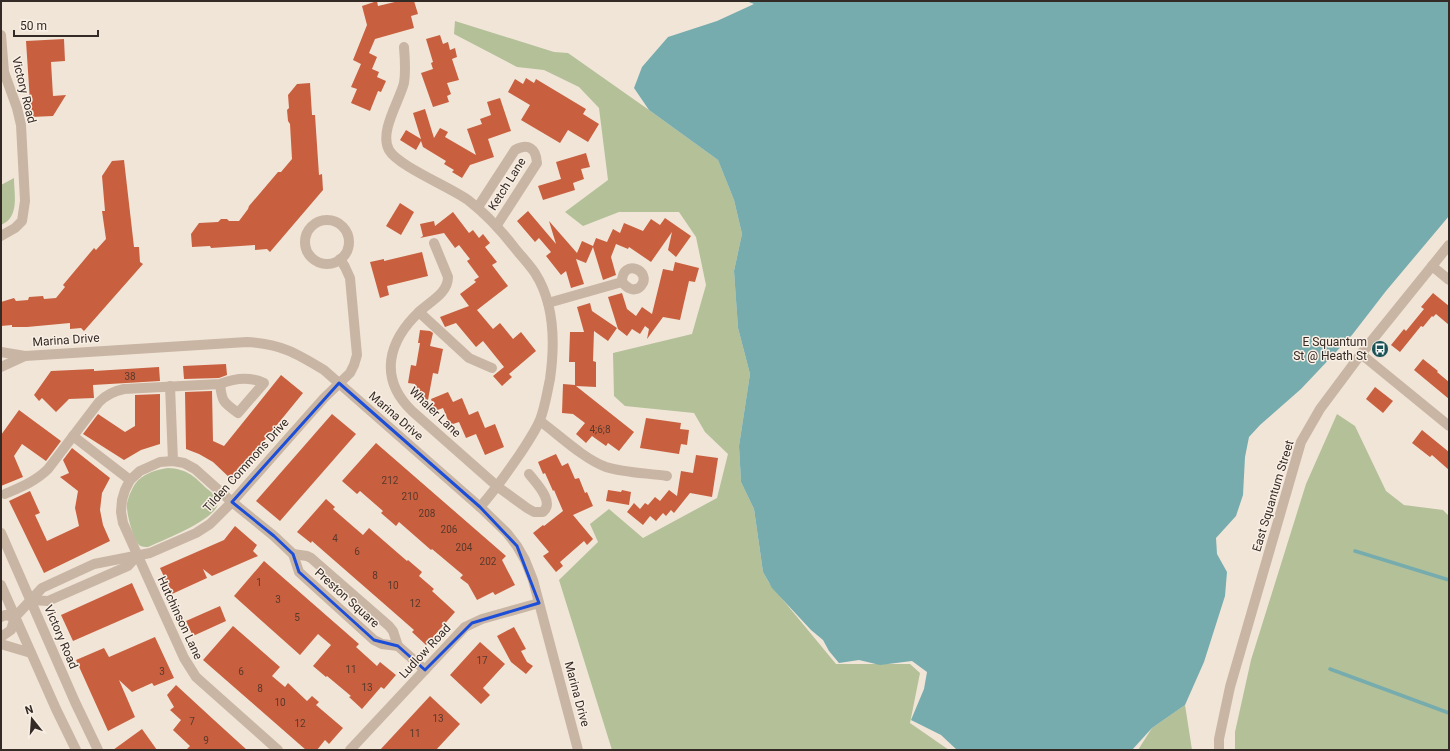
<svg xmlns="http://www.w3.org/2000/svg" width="1450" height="751" font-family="Roboto,sans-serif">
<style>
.green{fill:#b3c098}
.water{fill:#76acae}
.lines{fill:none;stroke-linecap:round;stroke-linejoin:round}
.stream{stroke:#76acae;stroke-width:3.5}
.building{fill:#c8603f}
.minor{stroke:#c9b5a4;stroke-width:10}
.marked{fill:none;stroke:#1d4ed8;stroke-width:3;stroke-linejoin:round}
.labels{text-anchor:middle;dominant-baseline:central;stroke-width:3;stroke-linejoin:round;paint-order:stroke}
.number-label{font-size:10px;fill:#59382c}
.street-label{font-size:12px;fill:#342a26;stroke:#f9efe4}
.poi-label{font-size:12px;fill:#342a26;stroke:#f9efe4;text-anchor:end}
</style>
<rect width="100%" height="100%" fill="#f1e5d8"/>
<g class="green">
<polygon points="455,21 554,52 568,53 649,110 718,160 734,200 742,234 734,271 738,328 750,374 739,446 741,482 754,509 763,572 769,583 836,664 910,664 920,673 910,723 949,750 612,750 559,580 598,542 590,524 609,509 643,538 717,498 728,454 705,432 694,413 625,406 614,396 613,353 692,334 706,285 696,237 679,212 619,212 583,226 565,212 608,180 599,108 579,87 544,70 517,67 454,34"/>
<path d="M 14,178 C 14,195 20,217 1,225 L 1,185 Z"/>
<polygon points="1337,414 1355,426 1386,491 1404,505 1443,510 1449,516 1449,750 1235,750 1235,732 1251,660 1306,484"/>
<path d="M 168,468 C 186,469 193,475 205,487 C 209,491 217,495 218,501 C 221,518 161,541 148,547 C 145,547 142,547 139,545 C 133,539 126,512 127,504 C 128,497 132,489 135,484 C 143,473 156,470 168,468 Z"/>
<polygon points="1185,705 1192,750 1138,750 1152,728"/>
</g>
<polygon class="water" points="746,1 1449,1 1449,216 1386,291 1352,335 1301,389 1260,425 1249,437 1245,457 1243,495 1236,516 1216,538 1217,554 1227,572 1225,596 1204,662 1185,705 1152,728 1132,750 957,750 941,735 911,720 924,689 927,672 912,661 880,665 859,660 839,663 829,651 823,640 811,630 772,588 763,572 754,509 741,482 739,446 750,374 738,328 734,271 742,234 734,200 718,160 649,110 634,88 642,67 668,37 717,21 754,4"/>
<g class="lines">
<g class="stream">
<polyline points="1355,551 1449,580"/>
<polyline points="1330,669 1449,713"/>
</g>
</g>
<g class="building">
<polygon points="377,1 378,6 399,1 414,1 418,14 411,16 414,28 375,39 369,53 377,57 372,69 379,72 377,77 386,81 381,92 378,91 370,111 351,103 357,89 351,87 361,64 353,60 367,25 362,6"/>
<polygon points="440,35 443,44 448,42 450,50 455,48 457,57 452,59 459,80 447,83 451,94 447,96 449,102 433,107 421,73 433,69 431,63 433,62 426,39"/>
<polygon points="64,39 65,61 51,62 53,96 66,95 53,116 31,117 26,41"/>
<polygon points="526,78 534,83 536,79 586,109 583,114 599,124 588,142 568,130 560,143 521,120 530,105 508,92 515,79 523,84"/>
<polygon points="310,83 312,115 315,115 319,175 322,174 323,190 270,252 267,249 255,250 255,245 211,248 210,246 192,247 191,234 199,223 218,222 221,219 227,219 229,221 239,221 248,209 249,206 278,172 281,172 292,159 290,124 288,121 287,110 289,108 288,95 297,84"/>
<polygon points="500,98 511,131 488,139 494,157 470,165 462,178 452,172 454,170 444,164 446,161 423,147 421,141 416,150 400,140 406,130 421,139 413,113 425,109 434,138 440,128 448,132 445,137 476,155 467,129 482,124 480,119 491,115 487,102"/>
<polygon points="586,153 590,167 581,169 584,179 573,183 575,190 543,200 538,186 561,179 556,162"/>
<polygon points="124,160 134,247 139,247 140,262 143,264 84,331 81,328 70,329 70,323 27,327 12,327 12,325 1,326 1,302 14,298 16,301 28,300 29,297 43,296 44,299 56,298 65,287 63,285 94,248 96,250 106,239 102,211 105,211 102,176 112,161"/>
<polygon points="400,203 414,212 401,235 386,226"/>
<polygon points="528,211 556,244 549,221 577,253 582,241 593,246 596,238 607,242 613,229 620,233 624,223 643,231 651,219 660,225 665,218 691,236 676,257 668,250 672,232 651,262 629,247 628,249 616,244 611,257 616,275 603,280 593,247 586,263 576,259 584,284 571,288 566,271 561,275 546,256 551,252 539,238 535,242 517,221"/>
<polygon points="453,212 469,233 473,230 479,238 483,234 490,243 485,247 497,262 492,265 508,286 477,310 493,329 500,323 513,339 521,332 536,351 509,374 512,377 502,386 493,376 504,367 483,341 476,347 456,323 445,327 440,317 469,306 460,294 476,282 474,280 479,277 467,261 470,259 459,245 455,248 444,233 420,238 423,236 420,224 434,221 435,226"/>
<polygon points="422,252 428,276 387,286 389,295 380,298 370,262 384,259 384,261"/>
<polygon points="675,262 699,268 695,282 689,281 680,320 663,317 647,339 649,329 645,326 640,334 632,329 627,336 618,329 608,297 622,293 627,309 636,316 642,307 652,314 663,269 673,271"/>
<polygon points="1433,293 1449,306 1449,325 1436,314 1433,317 1432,316 1423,327 1421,326 1400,352 1391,345 1404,329 1406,331 1424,309 1421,307"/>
<polygon points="590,303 592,311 617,328 608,341 594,331 593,361 596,362 596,387 576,386 634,432 619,451 608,443 606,446 592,436 586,443 576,434 585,423 573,414 562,413 563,384 575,385 575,362 569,362 570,332 584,332 577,307"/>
<polygon points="420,330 430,331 433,333 430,346 443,349 438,374 433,373 428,400 413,397 415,384 408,383 411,365 416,366 420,343 418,343"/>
<polygon points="1423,359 1438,371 1437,372 1449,382 1449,399 1414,370"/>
<polygon points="226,364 227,375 219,378 184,379 183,366"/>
<polygon points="159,367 160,381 93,385 94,398 69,399 56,412 42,398 39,401 34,395 51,371 94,369 94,371"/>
<polygon points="281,375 303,393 232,480 213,462 199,454 186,449 185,392 212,391 213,441 224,446"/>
<polygon points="1375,387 1393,401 1383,413 1366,399"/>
<polygon points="448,392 453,402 462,398 469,415 478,411 485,428 495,424 504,447 485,455 476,434 466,438 459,422 450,425 443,408 435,411 431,399"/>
<polygon points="160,394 160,444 141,450 124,460 83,434 98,414 125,432 135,426 135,395"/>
<polygon points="19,410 61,441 46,461 22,444 14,456 23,477 1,486 1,435"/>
<polygon points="332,414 356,434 280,521 256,501"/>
<polygon points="646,418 681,423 680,429 689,430 687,445 681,444 679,454 640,448"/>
<polygon points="1422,430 1449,452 1449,470 1432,455 1430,457 1412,443"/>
<polygon points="376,443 506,556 502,560 515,585 495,595 493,592 477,600 468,584 460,578 463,575 432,549 431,550 399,522 396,526 381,513 383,511 360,491 357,494 342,481"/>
<polygon points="72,448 110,478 102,493 100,510 103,525 110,541 44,573 9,501 30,491 40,513 35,515 47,541 79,526 75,508 78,491 60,477 69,473 63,460"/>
<polygon points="556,454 562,466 568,463 575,479 579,478 585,493 587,492 593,506 573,515 593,539 587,545 584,541 560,562 563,566 556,572 543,556 549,552 533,533 543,525 544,526 563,511 554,490 553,491 545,473 543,474 538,462"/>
<polygon points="696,455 718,458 712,497 690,493 674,513 671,510 666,516 663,513 656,521 650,516 643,525 627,512 634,503 640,509 645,503 648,505 655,497 660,501 669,490 677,496 681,471 693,473"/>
<polygon points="608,490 621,492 622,490 631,492 629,505 606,501"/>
<polygon points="326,499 335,507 333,509 363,535 369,528 407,561 408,560 422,572 419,576 434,589 432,591 455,612 426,645 412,632 414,630 390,609 312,541 311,543 297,532"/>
<polygon points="235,526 257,545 253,551 258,556 212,576 203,569 207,578 172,594 160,568 224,540"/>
<polygon points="264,561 359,644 356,647 377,666 380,662 396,675 384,689 381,687 362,709 349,697 351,696 327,676 326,677 313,666 331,645 318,634 300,655 234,596"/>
<polygon points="132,583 144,610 73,641 61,615"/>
<polygon points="220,606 226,621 193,636 186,621"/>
<polygon points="233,626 280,667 272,676 285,687 288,683 307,701 312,696 319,702 316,705 343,728 329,744 325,740 317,750 306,750 203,660"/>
<polygon points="514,627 526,649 521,651 527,662 533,666 526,674 511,662 497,636"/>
<polygon points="155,637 174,678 154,686 152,683 132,692 119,680 135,717 108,731 76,660 104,648 109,657"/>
<polygon points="480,642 505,664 483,688 490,695 481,704 450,675"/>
<polygon points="176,685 214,720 247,750 186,750 190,746 173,730 181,720 170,710 174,707 167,695"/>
<polygon points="430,696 460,724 436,750 380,750"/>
<polygon points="142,729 157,750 113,750"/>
</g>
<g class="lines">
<g class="minor">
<polyline points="1,35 4,72 17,108 21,125 25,201 22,221 15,228 1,236"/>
<path d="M 404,47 C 405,59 406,71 404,83 C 399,102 379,132 389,150 C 398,166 450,187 468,200 C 486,214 500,229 514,247 C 521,256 529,264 535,273 C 555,304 555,344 550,379 C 547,393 545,407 540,420 C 535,432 527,443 520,454 C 507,473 495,490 480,507"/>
<path d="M 478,207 L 515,150 C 528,143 536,148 537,163 L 497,225"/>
<circle cx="327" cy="242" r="22"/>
<path d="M 434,243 L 448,277 C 448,293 431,301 420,311 C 388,341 378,378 412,411 L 498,487 L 527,508 L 534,512 L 543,512 C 555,502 536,483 529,474"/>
<polyline points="1432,266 1449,280"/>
<path d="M 548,303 L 622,282 C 627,288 634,293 641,286 C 653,271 622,257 622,282"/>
<polyline points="419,312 469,358 492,368"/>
<path d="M 1,352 L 25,356 L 247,342 C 281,344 296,353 324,370 L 480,507 L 507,533 L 517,546 L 525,560 L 533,580 L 578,750"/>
<polyline points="1361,354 1449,426"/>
<polyline points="1,367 25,356"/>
<polyline points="170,386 173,461"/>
<path d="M 540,421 C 559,435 584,459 606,467 C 625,473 647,473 667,476"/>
<polyline points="73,436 130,480"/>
<path d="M 5,494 C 21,487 36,481 48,469 L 99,402 C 107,394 114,391 124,389 L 220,384 C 222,402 223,402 238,413 L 264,383 C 249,376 235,378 220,384"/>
<polyline points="1,533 75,702 98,750"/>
<polyline points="293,554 307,556 311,558 389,626 393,631 398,646 425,670"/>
<polyline points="1,585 56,709 76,750"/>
<polyline points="31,600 48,601 128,566 137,556"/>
<polyline points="1,617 5,615 15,617"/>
<polyline points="1,637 11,630 15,617 42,588 94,564 150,553 196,533 210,524 232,502 324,398 350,373 354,365 357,355 350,278 345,267 340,259"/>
<polyline points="1,644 31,653"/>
<polyline points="278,750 196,677 184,658 123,523 121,512 122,500 125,490 130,480 140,471 160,462 173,461 184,463 195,469 232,502 274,536 293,554 299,572 374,640 382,644 398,646"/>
<polyline points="350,750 465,627 482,619 539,603"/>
<polyline points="1219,750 1219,739 1230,687 1301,442 1320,409 1361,354 1449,245"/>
</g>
</g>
<path class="marked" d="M 339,383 L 480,507 L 517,546 L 539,603 L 472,623 L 425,670 L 398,646 L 374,640 L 299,572 L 293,554 L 274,536 L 232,502 Z"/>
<defs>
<g id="bus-disc" transform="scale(0.9)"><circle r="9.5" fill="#1b5256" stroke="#f9efe4"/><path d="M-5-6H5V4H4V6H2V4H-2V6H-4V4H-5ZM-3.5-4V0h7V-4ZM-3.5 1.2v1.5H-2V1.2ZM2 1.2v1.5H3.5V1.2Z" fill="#fff"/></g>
</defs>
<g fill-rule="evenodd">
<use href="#bus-disc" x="1380" y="349"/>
</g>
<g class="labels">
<g class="number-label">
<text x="130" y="376">38</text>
<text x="600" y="429">4;6;8</text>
<text x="390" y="480">212</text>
<text x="410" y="496">210</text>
<text x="427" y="513">208</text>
<text x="449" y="529">206</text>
<text x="335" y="538">4</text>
<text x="464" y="547">204</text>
<text x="357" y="551">6</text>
<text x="488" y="561">202</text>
<text x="375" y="575">8</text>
<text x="259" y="582">1</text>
<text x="393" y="585">10</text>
<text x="278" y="599">3</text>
<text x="415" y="603">12</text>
<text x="297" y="617">5</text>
<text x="482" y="660">17</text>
<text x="351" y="669">11</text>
<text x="162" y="671">3</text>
<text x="241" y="671">6</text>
<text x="367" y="687">13</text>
<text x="260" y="688">8</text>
<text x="280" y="702">10</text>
<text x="438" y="718">13</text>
<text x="192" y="721">7</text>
<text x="300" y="723">12</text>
<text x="415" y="733">11</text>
<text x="206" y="740">9</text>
</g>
<g class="street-label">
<text transform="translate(24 90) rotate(76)">Victory Road</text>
<text transform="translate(507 184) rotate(-58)">Ketch Lane</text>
<text transform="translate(66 340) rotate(-4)">Marina Drive</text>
<text transform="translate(435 412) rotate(44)">Whaler Lane</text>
<text transform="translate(396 416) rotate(41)">Marina Drive</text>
<text transform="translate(246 465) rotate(-48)">Tilden Commons Drive</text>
<text transform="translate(1273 496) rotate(-73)">East Squantum Street</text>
<text transform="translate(347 598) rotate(42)">Preston Square</text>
<text transform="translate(180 618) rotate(65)">Hutchinson Lane</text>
<text transform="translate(61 637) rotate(67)">Victory Road</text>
<text transform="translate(425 651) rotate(-47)">Ludlow Road</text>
<text transform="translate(577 694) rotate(75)">Marina Drive</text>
</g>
<g class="poi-label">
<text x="1367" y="342">E Squantum<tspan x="1367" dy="14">St @ Heath St</tspan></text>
</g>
</g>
<rect width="1450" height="751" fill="none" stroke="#342a26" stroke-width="4"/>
<g transform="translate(32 719) rotate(343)" stroke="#f9efe4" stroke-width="3" paint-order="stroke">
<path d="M0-3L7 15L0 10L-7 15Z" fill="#342a26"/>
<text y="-6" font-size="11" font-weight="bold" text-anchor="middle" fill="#342a26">N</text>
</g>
<path d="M14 30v6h84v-6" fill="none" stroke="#342a26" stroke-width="2"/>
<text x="20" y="30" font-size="12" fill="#342a26" stroke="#f9efe4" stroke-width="3" paint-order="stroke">50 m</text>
</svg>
